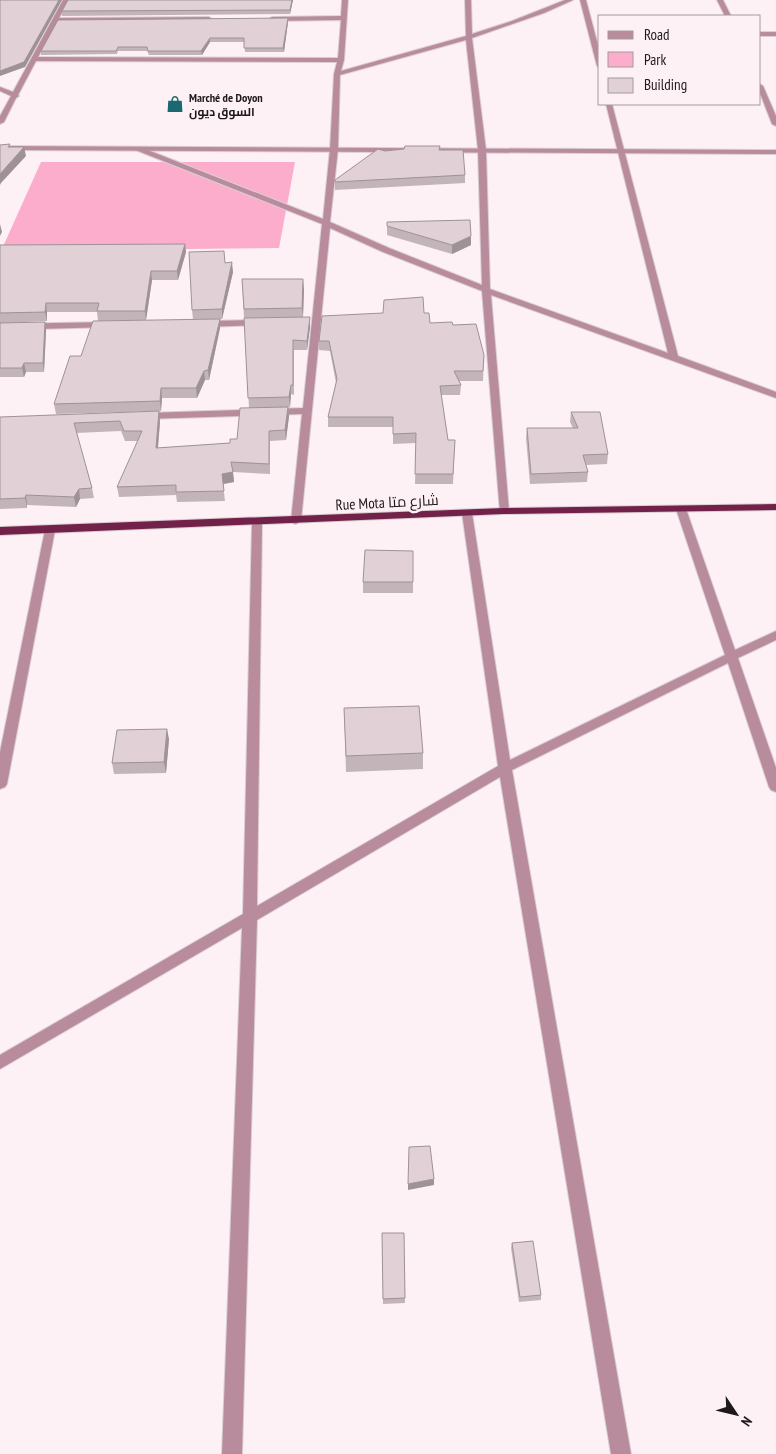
<svg xmlns="http://www.w3.org/2000/svg" width="776" height="1454" font-family="'PT Sans Narrow',Cairo,sans-serif">
<style>
.green{fill:#fbadcb}
.lines{fill:none;stroke-linecap:round;stroke-linejoin:round}
.minor-casing{stroke:#daced2;stroke-width:2}
.tertiary-casing{stroke:#daced2;stroke-width:2}
.trunk-casing{stroke:#daced2;stroke-width:2}
.minor{fill:#b88c9d;fill-rule:evenodd}
.tertiary{fill:#b88c9d;fill-rule:evenodd}
.trunk{fill:#722249;fill-rule:evenodd}
.wall{fill:#c2b4b9}
.shaded-wall{fill:#9e9296}
.building{fill:#e1d1d7;stroke:#9e9296}
.labels{text-anchor:middle;dominant-baseline:central;stroke-width:5;stroke-linejoin:round;paint-order:stroke}
.far-poi-label{font-size:12px;font-weight:bold;fill:#1d181a;stroke:#fef1f5;text-anchor:start}
.street-label{font-size:15px;fill:#1d181a;stroke:#fef1f5}
</style>
<rect width="100%" height="100%" fill="#fef1f5"/>
<polygon class="green" points="41,162 295,162 279,248 1,251"/>
<g class="lines">
<g class="minor-casing">
<g id="minor">
<path d="M 63,0 L 69,0 L 59,18 L 209,17 L 212,19 L 209,21 L 57,22 L 38,57 L 338,58 L 341,20 L 272,21 L 269,19 L 272,17 L 341,16 L 342,0 L 348,0 L 344,60 L 341,71 L 466,36 L 465,0 L 471,0 L 472,34 L 512,21 L 565,0 L 573,0 L 544,13 L 472,38 L 486,150 L 490,289 L 668,353 L 606,104 L 612,104 L 678,356 L 776,392 L 776,398 L 491,295 L 509,511 L 508,513 L 500,513 L 482,291 L 383,252 L 330,228 L 301,521 L 296,524 L 292,523 L 291,521 L 302,414 L 145,419 L 140,416 L 145,413 L 303,408 L 322,224 L 133,149 L 140,147 L 323,219 L 330,149 L 334,74 L 337,62 L 36,61 L 18,95 L 19,96 L 16,98 L 4,122 L 0,124 L 0,116 L 11,96 L 0,91 L 0,87 L 13,92 ZM 466,40 L 478,150 L 482,285 L 389,248 L 330,222 L 338,149 L 340,75 Z"/>
<polygon points="580,0 586,0 600,53 600,68 597,66"/>
<polygon points="717,0 723,0 731,16 725,16"/>
<rect x="760" y="32" width="16" height="4"/>
<polygon points="760,84 763,86 776,116 776,126 772,124 760,93"/>
<polygon points="261,320 265,323 264,325 204,327 200,324 204,321"/>
<polygon points="109,322 112,323 112,327 0,330 0,324"/>
<polygon points="681,506 686,509 735,650 776,631 776,640 738,658 776,768 776,792 771,790 769,787 728,663 512,770 631,1454 611,1454 500,777 257,920 242,1454 222,1454 242,928 0,1069 0,1055 243,914 252,523 257,520 262,523 257,906 498,766 462,513 463,511 467,510 472,513 510,760 725,655 676,509"/>
<polygon points="50,527 55,530 7,784 5,787 0,789 0,752 45,530"/>
</g>
</g>
<g class="tertiary-casing">
<polygon id="tertiary" points="0,146 776,150 776,154 0,150"/>
</g>
<g class="trunk-casing">
<polygon id="trunk" points="776,504 776,510 504,514 0,535 0,527 504,508"/>
</g>
<use href="#minor" class="minor"/>
<use href="#tertiary" class="tertiary"/>
<use href="#trunk" class="trunk"/>
</g>
<g class="wall">
<polygon points="293,0 290,14 62,16 62,11"/>
<polygon points="288,22 284,52 245,52 244,42 210,42 202,55 149,55 147,51 118,51 117,54 41,55 41,51"/>
<polygon points="440,146 440,150 465,175 465,183 335,190 335,182 385,151"/>
<polygon points="387,226 471,245 452,254 387,235"/>
<polygon points="185,244 186,252 178,280 152,280 146,320 98,321 97,312 47,312 47,321 2,323 45,322 46,331 44,372 26,372 24,377 0,377 0,245"/>
<polygon points="225,263 233,272 222,319 193,319 192,310"/>
<polygon points="242,279 304,289 303,317 244,318"/>
<polygon points="424,313 430,323 453,325 484,355 483,381 459,381 461,385 460,395 441,395 448,440 455,440 453,484 415,484 416,443 393,444 393,427 328,427 328,417 336,383 330,351 319,350 319,341"/>
<polygon points="244,318 310,327 307,350 294,350 294,395 291,394 290,407 249,408"/>
<polygon points="220,319 220,328 209,380 205,380 197,398 162,398 161,411 56,414 54,404 81,356"/>
<polygon points="288,407 289,416 286,440 270,441 270,474 233,472 234,482 223,484 225,501 177,502 176,495 119,497 117,487 138,441 125,441 121,431 76,433 92,488 94,498 80,499 76,507 27,505 27,508 0,509 0,417 160,421 158,448 230,443"/>
<polygon points="571,412 608,454 607,464 586,465 588,472 587,482 530,484 526,438 527,428 573,428 570,422"/>
<polygon points="413,551 413,593 363,593 363,582"/>
<polygon points="344,708 423,753 423,769 346,772"/>
<polygon points="169,739 166,773 114,774 112,763"/>
<polygon points="382,1233 404,1233 405,1303 383,1304"/>
<polygon points="512,1243 541,1295 541,1300 519,1302 511,1248"/>
</g>
<g class="shaded-wall">
<polygon points="59,0 62,0 25,67 0,76 0,71"/>
<polygon points="292,0 293,0 290,14 290,10"/>
<polygon points="288,18 288,22 284,52 283,48"/>
<polygon points="210,38 210,42 202,55 201,51"/>
<polygon points="24,147 26,156 1,183 0,185 0,174"/>
<polygon points="0,224 2,232 0,236"/>
<polygon points="471,236 471,245 452,254 452,245"/>
<polygon points="185,244 186,252 178,280 177,271"/>
<polygon points="232,262 233,272 222,319 222,309"/>
<polygon points="151,271 152,280 146,320 145,311"/>
<polygon points="303,279 304,289 303,317 302,308"/>
<polygon points="46,303 47,312 47,321 45,312"/>
<polygon points="310,317 310,327 307,350 307,341"/>
<polygon points="220,319 220,328 209,380 208,370"/>
<polygon points="45,322 46,331 44,372 43,363"/>
<polygon points="24,363 26,372 24,377 22,368"/>
<polygon points="204,371 205,380 197,398 196,388"/>
<polygon points="291,385 291,394 290,407 289,397"/>
<polygon points="161,388 162,398 161,411 160,401"/>
<polygon points="288,407 289,416 286,440 285,430"/>
<polygon points="159,411 160,421 157,458 156,448"/>
<polygon points="233,472 234,482 223,484 222,474"/>
<polygon points="79,489 80,499 76,507 74,497"/>
<polygon points="26,495 27,505 27,508 25,498"/>
<polygon points="167,729 169,739 166,773 164,762"/>
<polygon points="434,1179 434,1185 408,1190 408,1184"/>
</g>
<g class="building">
<polygon points="0,0 59,0 24,62 0,71"/>
<polygon points="68,0 292,0 290,10 62,11"/>
<polygon points="288,18 283,48 244,48 244,38 210,38 201,51 148,51 147,47 118,47 116,51 41,51 58,20"/>
<polygon points="10,144 8,147 24,147 0,174 0,145"/>
<polygon points="405,146 440,146 439,150 463,150 465,175 335,182 335,180 378,149 385,151 404,149"/>
<polygon points="470,220 471,236 452,245 387,226 387,222"/>
<polygon points="185,244 177,271 151,271 145,311 97,311 99,303 46,303 45,312 0,313 0,245"/>
<polygon points="224,251 225,263 232,262 222,309 192,310 189,252"/>
<polygon points="242,279 303,279 302,308 244,309"/>
<polygon points="423,297 424,313 429,313 430,323 452,322 453,325 476,324 484,355 483,371 454,371 461,385 440,386 448,440 455,440 453,474 415,474 416,433 393,434 393,417 328,417 337,379 329,341 319,341 322,316 383,313 384,300"/>
<polygon points="310,317 307,341 293,340 293,385 291,385 289,397 248,398 244,318"/>
<polygon points="220,319 208,370 204,371 196,388 161,388 160,401 54,404 70,356 81,356 93,321"/>
<polygon points="45,322 43,363 24,363 22,368 0,368 0,323"/>
<polygon points="288,407 285,430 269,431 269,464 231,462 233,472 222,474 224,491 176,492 176,485 117,487 142,431 124,431 120,421 74,423 92,488 79,489 74,497 26,495 25,498 0,499 0,417 159,411 156,448 230,443 230,439 237,439 240,408"/>
<polygon points="571,412 600,412 608,454 583,455 588,472 531,474 527,428 578,428"/>
<polygon points="365,550 413,551 413,582 363,582"/>
<polygon points="419,706 423,753 346,756 344,708"/>
<polygon points="167,729 164,762 112,763 117,730"/>
<polygon points="430,1146 434,1179 408,1184 409,1147"/>
<polygon points="382,1233 404,1233 405,1298 383,1299"/>
<polygon points="533,1241 541,1295 520,1297 512,1243"/>
</g>
<defs>
<g id="shop-bare" transform="scale(1.35)"><path d="M-5-2.5h2.3a2.7 3.5 0 0 1 5.4 0H5L5.5 6h-11ZM-1.5-2.5h3a1.5 2.3 0 0 0-3 0Z" fill="#1c6870" stroke="#fef1f5" stroke-width="2.5" paint-order="stroke"/></g>
</defs>
<g fill-rule="evenodd">
<use href="#shop-bare" x="175" y="104"/>
</g>
<g class="labels">
<g class="far-poi-label">
<text x="189" y="97">Marché de Doyon<tspan x="189" dy="14">السوق ديون</tspan></text>
</g>
<g class="street-label">
<text transform="translate(387 502) rotate(-3)">Rue Mota شارع متا</text>
</g>
</g>
<rect x="598" y="15" width="162" height="90" fill="#fef1f5" stroke="#a49a9d"/>
<rect x="608" y="31" width="25" height="8" fill="#b88c9d" stroke="#a49a9d"/>
<text x="644" y="40" font-size="15" fill="#1d181a">Road</text>
<rect x="608" y="52" width="25" height="15" fill="#fbadcb" stroke="#a49a9d"/>
<text x="644" y="65" font-size="15" fill="#1d181a">Park</text>
<rect x="608" y="78" width="25" height="15" fill="#e1d1d7" stroke="#a49a9d"/>
<text x="644" y="90" font-size="15" fill="#1d181a">Building</text>
<g transform="translate(736 1414) rotate(125)" stroke="#fef1f5" stroke-width="4" paint-order="stroke">
<path d="M0-4L9 19L0 12L-9 19Z" fill="#1d181a"/>
<text y="-8" font-size="14" font-weight="bold" text-anchor="middle" fill="#1d181a">N</text>
</g>
</svg>
